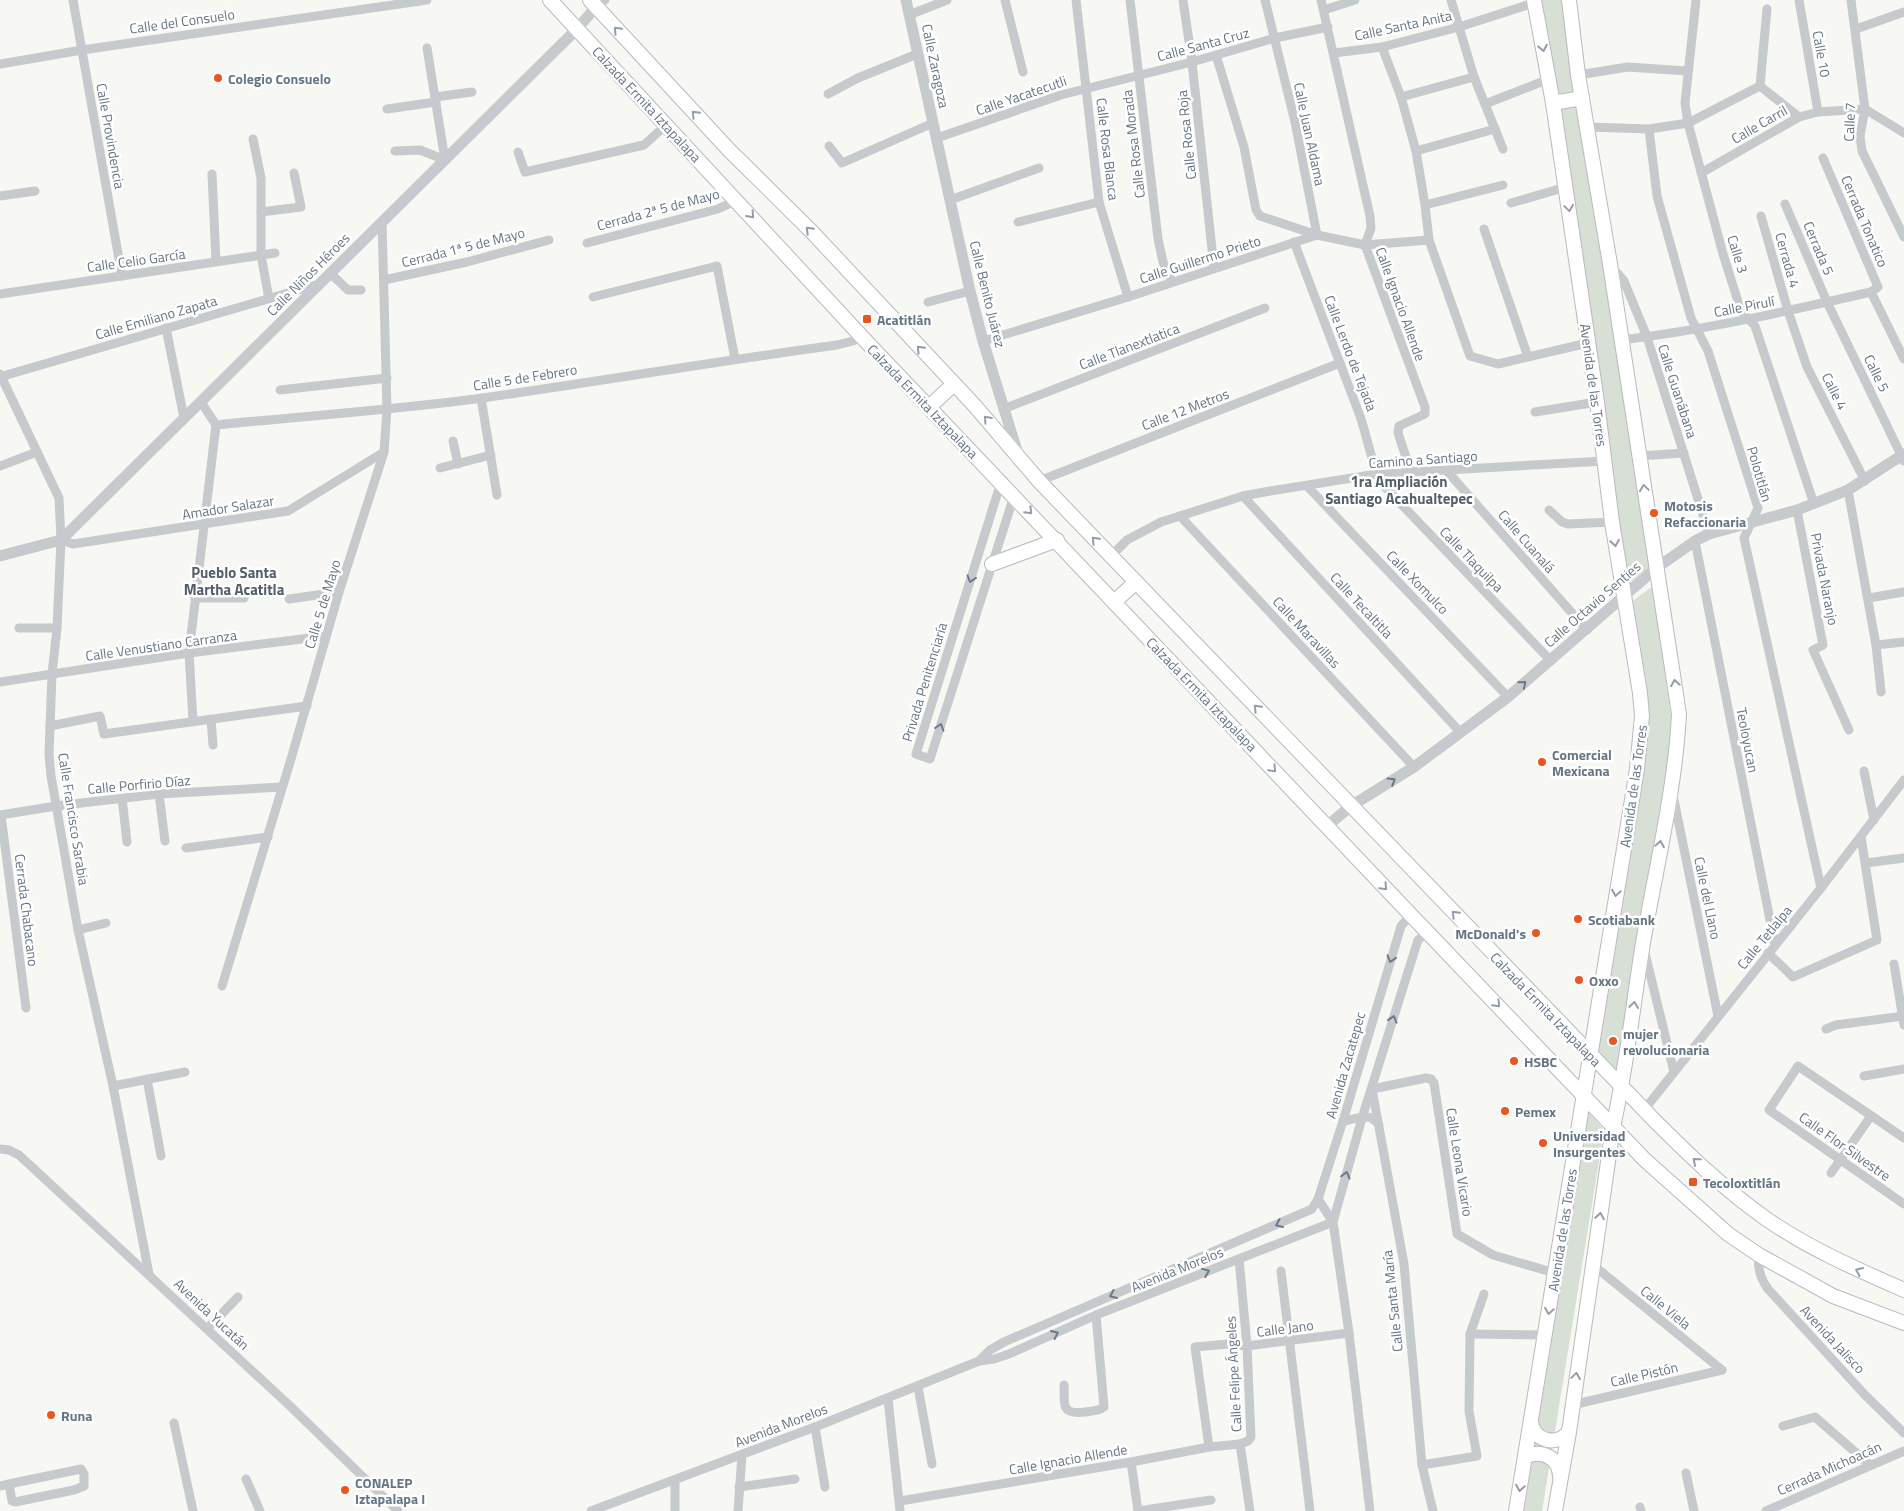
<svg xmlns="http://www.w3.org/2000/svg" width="1904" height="1511" font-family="'Titillium Web',sans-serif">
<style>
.green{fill:#d8dfd4}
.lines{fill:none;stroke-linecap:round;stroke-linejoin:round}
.primary-casing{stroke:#b7bbbf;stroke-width:16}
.minor{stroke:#c6cacd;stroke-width:9}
.tertiary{stroke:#c6cacd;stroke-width:11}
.primary{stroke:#fff;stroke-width:14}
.oneway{stroke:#929faa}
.oneway2{stroke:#697a8a}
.poi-dot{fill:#ea5520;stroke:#fff;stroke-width:2}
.labels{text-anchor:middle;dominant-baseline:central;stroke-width:5;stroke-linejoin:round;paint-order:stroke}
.street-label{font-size:14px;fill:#647686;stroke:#fff}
.poi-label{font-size:14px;font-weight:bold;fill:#647686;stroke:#fff;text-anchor:start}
.neighbourhood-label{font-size:15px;font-weight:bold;fill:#535f6b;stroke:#fff}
</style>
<rect width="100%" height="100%" fill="#f7f7f3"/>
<g class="green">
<polygon points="1542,0 1562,0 1576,94 1556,96"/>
<polygon points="1578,105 1650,566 1625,587 1560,108"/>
<polygon points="1653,586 1673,732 1619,1074 1598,1051 1648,730 1630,603"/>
<polygon points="1588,1112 1604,1130 1542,1511 1524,1511"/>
</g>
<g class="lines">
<g class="primary-casing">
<g id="primary">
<polyline points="550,0 862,337 1411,915 1645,1160 1728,1234 1759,1255 1833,1296 1904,1323"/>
<path d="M 590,0 L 730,151 L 812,232 L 975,406 L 1039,481 L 1111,556 L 1653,1119 C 1688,1154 1724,1189 1765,1218 C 1808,1248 1856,1269 1904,1290"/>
<polyline points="1553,103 1582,98"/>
<polyline points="929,407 954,384"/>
<polyline points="992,564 1057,540"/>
<polyline points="1114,602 1136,582"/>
<path d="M 1531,1422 C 1534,1441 1556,1447 1569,1432"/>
<path d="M 1525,1457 C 1541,1449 1559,1457 1560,1476"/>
<polyline points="1516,1511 1637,769 1642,716 1640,693 1612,522 1597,402 1553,103 1534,0"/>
<path d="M 1555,1511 L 1569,1432 L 1613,1127 C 1627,1066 1633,1004 1643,943 C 1656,867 1675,791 1679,714 L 1610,264 L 1578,75 L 1569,0"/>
</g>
</g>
<g class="minor">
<polyline points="73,0 122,276"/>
<polyline points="1005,0 1023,72"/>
<polyline points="1076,0 1099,202 1128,297"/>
<polyline points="1130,0 1158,239 1163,262 1172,282"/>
<polyline points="1183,0 1192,62 1214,268"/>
<polyline points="1321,0 1370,216 1371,228 1365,245 1425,407 1425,414 1399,426 1398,433 1411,472"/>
<polyline points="1451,0 1474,77 1503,149"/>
<polyline points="1696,0 1685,103 1688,123 1723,254 1741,311 1755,326 1814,504"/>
<polyline points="1799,0 1818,112"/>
<polyline points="1851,0 1865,109 1860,136 1862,151 1904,237"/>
<polyline points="596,7 605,0"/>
<polyline points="1324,10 1355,0"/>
<polyline points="909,15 947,0"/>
<polyline points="1856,29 1904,12"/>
<polyline points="1382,47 1401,97 1416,151 1425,205 1429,240 1470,356 1498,364 1588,343"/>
<polyline points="427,48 445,160"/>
<polyline points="1334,53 1382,47 1459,27 1534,3"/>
<polyline points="1216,55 1244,147 1256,210 1260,216 1317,235 1295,122 1265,0"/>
<polyline points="0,64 82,50 427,0"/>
<polyline points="1578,75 1628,67 1687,71"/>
<polyline points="1760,86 1767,9"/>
<polyline points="1760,86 1799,117"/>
<polyline points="828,94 858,78 917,54"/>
<polyline points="435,97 472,92"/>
<polyline points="1401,97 1474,77"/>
<polyline points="1485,104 1549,79"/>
<polyline points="387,109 436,102"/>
<polyline points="1865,109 1904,133"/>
<polyline points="1587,127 1649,129 1688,123 1760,86"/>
<polyline points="1649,129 1657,196 1691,318 1708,351 1758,508 1744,538 1821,888"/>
<polyline points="937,138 1061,95 1192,62 1275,38 1328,27"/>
<polyline points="253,139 261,178 261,255 269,299"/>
<polyline points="829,146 842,163 933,123"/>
<polyline points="395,151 420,150 445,160"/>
<polyline points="1416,151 1495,129"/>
<polyline points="518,152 525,172 644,145 666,125"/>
<polyline points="1701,173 1799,117 1818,112 1865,109"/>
<polyline points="212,174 216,262"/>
<polyline points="0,196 35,191"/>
<polyline points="950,200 1039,168"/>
<polyline points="1511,203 1566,187"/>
<polyline points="1785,204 1827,302 1904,461"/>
<polyline points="1425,205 1503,185"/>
<polyline points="261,212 301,207 294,173"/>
<polyline points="1761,216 1788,311 1807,367 1865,481"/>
<polyline points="1018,222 1099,202"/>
<polyline points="1484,229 1528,357"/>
<path d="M 1294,242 C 1316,300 1338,358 1360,416 C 1368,439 1371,464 1383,485 L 1551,661"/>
<polyline points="587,243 718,209 737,200"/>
<polyline points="1611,266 1624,281 1647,337 1709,534"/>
<polyline points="330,273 348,290 361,290"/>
<polyline points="384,280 467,262 549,240"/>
<polyline points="1871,292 1904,359"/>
<polyline points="0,294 275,253"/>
<polyline points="593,297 717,266 735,359"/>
<polyline points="928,302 970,291"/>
<polyline points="166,328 184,418"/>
<path d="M 1621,340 C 1705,330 1788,311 1871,292 L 1878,287 L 1823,158"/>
<polyline points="983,341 1128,297 1317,235 1365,245 1429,240"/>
<polyline points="0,374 59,498 61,540 57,628 52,674 49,754 51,776 78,930 113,1086 149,1274"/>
<polyline points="0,377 319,284"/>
<polyline points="280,390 387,378"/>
<polyline points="481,398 497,495"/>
<path d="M 201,402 L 216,425 C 305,416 394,410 483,398 C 601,381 719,361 837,345 L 853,341 L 862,337"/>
<polyline points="1003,409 1265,308"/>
<polyline points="1535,412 1597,402"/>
<polyline points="453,441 458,464"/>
<polyline points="1639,456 1684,453"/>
<polyline points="0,466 37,452"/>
<polyline points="440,468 491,455"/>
<polyline points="1447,471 1587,630"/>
<polyline points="1039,481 1340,363"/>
<polyline points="1001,482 916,754 930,759 1014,496"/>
<polyline points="1307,486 1508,697"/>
<polyline points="1848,490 1876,645 1881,692"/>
<polyline points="1243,496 1460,732"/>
<polyline points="1549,510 1562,522 1568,524 1612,522"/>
<polyline points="1797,510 1823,645 1813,650 1849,730"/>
<polyline points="1180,516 1414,767"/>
<polyline points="61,540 73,544 288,511 384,452"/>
<polyline points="1695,541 1775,945"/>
<polyline points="1111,556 1127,540 1161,522 1243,496 1270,491 1377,474 1604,461"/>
<polyline points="195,598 244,598"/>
<polyline points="1869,598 1904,592"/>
<polyline points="289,599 339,592"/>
<polyline points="19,628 57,628"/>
<polyline points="1876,645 1904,642"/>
<polyline points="0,682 189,653 326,636"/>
<polyline points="211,719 213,745"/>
<polyline points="193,721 189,653 216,425"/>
<polyline points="50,726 100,716 104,734 307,706"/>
<polyline points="1864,771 1874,820"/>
<polyline points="159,794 165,841"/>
<polyline points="1673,795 1718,1016"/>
<polyline points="122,798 127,842"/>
<polyline points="0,815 56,806 159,794 282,787"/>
<polyline points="1,815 26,1008"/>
<polyline points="186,848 268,837"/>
<polyline points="1866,863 1904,858"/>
<polyline points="78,930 106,923"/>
<polyline points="1644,949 1674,1072"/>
<polyline points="1768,953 1793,977 1877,940 1861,837"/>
<polyline points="1894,964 1904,1025"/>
<polyline points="222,986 291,759 339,592 384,452 387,409 382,222"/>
<polyline points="1826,1029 1836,1025 1904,1016"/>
<polyline points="1864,1076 1904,1069"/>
<polyline points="147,1079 161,1156"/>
<polyline points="113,1086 185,1072"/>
<polyline points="1644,1110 1821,888 1904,780"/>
<path d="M 1343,1121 C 1358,1119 1369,1111 1379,1125"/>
<polyline points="1904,1138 1798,1066 1769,1110 1904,1204"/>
<polyline points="0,1149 9,1150 19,1155 290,1406 398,1511"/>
<polyline points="1831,1173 1871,1116"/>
<polyline points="1318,1199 1333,1222 1349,1333 1370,1511"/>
<path d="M 1759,1255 C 1757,1268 1760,1278 1768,1289 L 1865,1395 L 1904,1433"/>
<polyline points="1239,1259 1247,1346 1251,1437 1248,1441 1240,1444 1250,1511"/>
<polyline points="1593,1265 1722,1370"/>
<polyline points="1281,1271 1310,1511"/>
<polyline points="207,1329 238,1297"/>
<polyline points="1470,1334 1545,1335"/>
<polyline points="979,1361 990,1350 1004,1342 1312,1209 1318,1199 1343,1121 1401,926 1411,915"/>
<path d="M 1064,1385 C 1065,1405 1060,1415 1085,1412 C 1092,1411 1099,1411 1104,1407 L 1096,1315"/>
<polyline points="918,1387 932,1464"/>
<polyline points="888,1399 900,1511"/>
<polyline points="1572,1405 1722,1370"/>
<polyline points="174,1423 193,1511"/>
<polyline points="1783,1426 1815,1417 1870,1465"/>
<polyline points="815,1427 825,1487"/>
<polyline points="1209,1447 1195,1347 1228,1344 1247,1346 1349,1333"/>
<polyline points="1131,1462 1138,1511"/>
<polyline points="1422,1465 1477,1456 1469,1411 1470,1334 1484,1294"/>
<polyline points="1686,1473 1694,1511"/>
<polyline points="246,1479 260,1511"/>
<polyline points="675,1480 675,1511"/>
<polyline points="0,1486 9,1484 81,1469 84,1474 84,1486 74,1490 15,1502 12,1501 9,1484"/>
<polyline points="739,1487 795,1479"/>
<polyline points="900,1501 1131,1462 1209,1447 1240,1444"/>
<polyline points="1640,1507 1641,1511"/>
<polyline points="591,1511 815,1427 979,1361 994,1359 1009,1354 1096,1315 1333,1222 1362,1118 1418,940 1427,932"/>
<polyline points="738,1511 742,1455"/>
<polyline points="1138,1511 1211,1500"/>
<polyline points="1433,1511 1422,1465 1404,1264 1372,1089 1426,1078 1431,1079 1434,1083 1457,1234 1493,1255 1555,1273"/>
<polyline points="1766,1511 1904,1451"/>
</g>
<g class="tertiary">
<polyline points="906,0 970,291 983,341 1018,454"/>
<polyline points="0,556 61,540 577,29 596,7"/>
<polyline points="1327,826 1351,806 1414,767 1508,697 1655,569 1695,541 1709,534 1797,510 1848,490 1904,454"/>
</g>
<use href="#primary" class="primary"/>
</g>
<defs><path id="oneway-chevron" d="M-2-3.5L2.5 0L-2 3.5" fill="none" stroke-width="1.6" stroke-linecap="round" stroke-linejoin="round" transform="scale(1.25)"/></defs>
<g class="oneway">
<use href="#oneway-chevron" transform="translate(617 30) rotate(-133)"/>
<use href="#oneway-chevron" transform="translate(1543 48) rotate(79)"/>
<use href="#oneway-chevron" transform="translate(695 114) rotate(-133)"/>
<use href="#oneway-chevron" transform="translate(1569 208) rotate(82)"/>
<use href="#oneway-chevron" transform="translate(751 215) rotate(48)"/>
<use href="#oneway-chevron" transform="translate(809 230) rotate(-135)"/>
<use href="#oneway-chevron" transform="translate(920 349) rotate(-133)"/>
<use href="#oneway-chevron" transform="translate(987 419) rotate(-132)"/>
<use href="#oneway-chevron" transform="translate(1644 488) rotate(-98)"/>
<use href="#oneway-chevron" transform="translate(1029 511) rotate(46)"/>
<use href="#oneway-chevron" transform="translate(1095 540) rotate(-133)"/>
<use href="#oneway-chevron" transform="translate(1615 543) rotate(81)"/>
<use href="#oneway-chevron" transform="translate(1675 683) rotate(-99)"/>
<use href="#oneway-chevron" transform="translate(1257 708) rotate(-134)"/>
<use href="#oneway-chevron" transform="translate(1273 769) rotate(46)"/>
<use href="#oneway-chevron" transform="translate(1660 844) rotate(-80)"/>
<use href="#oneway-chevron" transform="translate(1384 887) rotate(47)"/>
<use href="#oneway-chevron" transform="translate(1616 893) rotate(99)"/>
<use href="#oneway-chevron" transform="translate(1455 914) rotate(-134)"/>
<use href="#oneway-chevron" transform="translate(1497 1004) rotate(46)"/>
<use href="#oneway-chevron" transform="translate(1634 1005) rotate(-82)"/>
<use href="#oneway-chevron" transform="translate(1696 1161) rotate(-139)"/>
<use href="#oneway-chevron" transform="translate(1600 1216) rotate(-81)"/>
<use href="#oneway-chevron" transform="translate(1859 1271) rotate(-156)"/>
<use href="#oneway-chevron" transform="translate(1549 1311) rotate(99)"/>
<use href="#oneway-chevron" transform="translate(1576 1376) rotate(-82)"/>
<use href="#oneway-chevron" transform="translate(1520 1488) rotate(99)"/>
</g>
<g class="oneway2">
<use href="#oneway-chevron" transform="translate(971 579) rotate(107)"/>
<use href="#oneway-chevron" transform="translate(1523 684) rotate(-40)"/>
<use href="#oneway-chevron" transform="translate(940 727) rotate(-72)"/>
<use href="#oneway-chevron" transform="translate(1392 781) rotate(-32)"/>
<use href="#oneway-chevron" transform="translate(1391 959) rotate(107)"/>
<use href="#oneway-chevron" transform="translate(1393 1019) rotate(-73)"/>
<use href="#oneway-chevron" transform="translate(1346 1175) rotate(-75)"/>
<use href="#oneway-chevron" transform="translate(1279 1224) rotate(157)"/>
<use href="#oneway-chevron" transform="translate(1206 1272) rotate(-22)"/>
<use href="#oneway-chevron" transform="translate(1113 1295) rotate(157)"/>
<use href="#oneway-chevron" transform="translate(1055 1334) rotate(-24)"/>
</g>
<g class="poi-dot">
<circle cx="218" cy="78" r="5"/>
<rect x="862" y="314" width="10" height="10" rx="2.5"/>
<circle cx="1654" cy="513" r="5"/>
<circle cx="1542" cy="762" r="5"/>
<circle cx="1578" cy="919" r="5"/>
<circle cx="1536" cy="933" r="5"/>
<circle cx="1579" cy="980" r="5"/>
<circle cx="1613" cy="1041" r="5"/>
<circle cx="1514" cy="1061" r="5"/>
<circle cx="1505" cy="1111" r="5"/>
<circle cx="1543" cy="1143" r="5"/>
<rect x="1688" y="1177" width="10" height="10" rx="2.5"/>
<circle cx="51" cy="1415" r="5"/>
<circle cx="345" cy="1490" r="5"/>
</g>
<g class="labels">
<g class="street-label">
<text transform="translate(182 21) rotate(-8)">Calle del Consuelo</text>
<text transform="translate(1403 25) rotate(-12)">Calle Santa Anita</text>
<text transform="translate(1203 44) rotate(-15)">Calle Santa Cruz</text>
<text transform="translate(1822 54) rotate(80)">Calle 10</text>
<text transform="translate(936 66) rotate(78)">Calle Zaragoza</text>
<text transform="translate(1021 95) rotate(-19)">Calle Yacatecutli</text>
<text transform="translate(647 104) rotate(47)">Calzada Ermita Iztapalapa</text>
<text transform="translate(1849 122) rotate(-88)">Calle 7</text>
<text transform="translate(1759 124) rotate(-30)">Calle Carril</text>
<text transform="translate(1310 134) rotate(78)">Calle Juan Aldama</text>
<text transform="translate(1186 135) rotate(-96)">Calle Rosa Roja</text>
<text transform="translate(111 136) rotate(80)">Calle Provindencia</text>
<text transform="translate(1133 144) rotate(-97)">Calle Rosa Morada</text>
<text transform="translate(1108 149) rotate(83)">Calle Rosa Blanca</text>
<text transform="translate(658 209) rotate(-15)">Cerrada 2ª 5 de Mayo</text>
<text transform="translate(1865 221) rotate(67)">Cerrada Tonatico</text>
<text transform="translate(463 247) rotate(-14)">Cerrada 1ª 5 de Mayo</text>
<text transform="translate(1819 248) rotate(67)">Cerrada 5</text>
<text transform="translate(1738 254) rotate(73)">Calle 3</text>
<text transform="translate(1200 259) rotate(-18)">Calle Guillermo Prieto</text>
<text transform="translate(136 260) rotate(-8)">Calle Celio García</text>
<text transform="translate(1788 260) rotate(74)">Cerrada 4</text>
<text transform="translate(308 274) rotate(-45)">Calle Niños Héroes</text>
<text transform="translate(988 294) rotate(76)">Calle Benito Juárez</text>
<text transform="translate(1401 304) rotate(70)">Calle Ignacio Allende</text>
<text transform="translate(1744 306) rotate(-11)">Calle Pirulí</text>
<text transform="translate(156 317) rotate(-16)">Calle Emiliano Zapata</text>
<text transform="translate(1129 346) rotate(-21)">Calle Tlanextlatica</text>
<text transform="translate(1351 353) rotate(69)">Calle Lerdo de Tejada</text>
<text transform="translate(1877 373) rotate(64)">Calle 5</text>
<text transform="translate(525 377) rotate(-9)">Calle 5 de Febrero</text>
<text transform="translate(1594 385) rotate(82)">Avenida de las Torres</text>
<text transform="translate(1678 391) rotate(72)">Calle Guanábana</text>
<text transform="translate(1835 391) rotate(63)">Calle 4</text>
<text transform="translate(923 401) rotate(46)">Calzada Ermita Iztapalapa</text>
<text transform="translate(1185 409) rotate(-21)">Calle 12 Metros</text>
<text transform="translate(1423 459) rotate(-4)">Camino a Santiago</text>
<text transform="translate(1760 474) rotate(74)">Polotitlán</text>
<text transform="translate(228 507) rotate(-9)">Amador Salazar</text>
<text transform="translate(1527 541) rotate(49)">Calle Cuanalá</text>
<text transform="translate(1472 559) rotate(46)">Calle Tlaquilpa</text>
<text transform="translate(1825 579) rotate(79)">Privada Naranjo</text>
<text transform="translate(1418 582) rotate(46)">Calle Xomulco</text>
<text transform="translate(322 604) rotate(-73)">Calle 5 de Mayo</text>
<text transform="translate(1592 604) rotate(-41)">Calle Octavio Senties</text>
<text transform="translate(1362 605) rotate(47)">Calle Tecaltitla</text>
<text transform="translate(1307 632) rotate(47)">Calle Maravillas</text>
<text transform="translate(161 645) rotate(-8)">Calle Venustiano Carranza</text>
<text transform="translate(924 682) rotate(-73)">Privada Penitenciaría</text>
<text transform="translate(1202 694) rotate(46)">Calzada Ermita Iztapalapa</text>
<text transform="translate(1748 740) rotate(79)">Teoloyucan</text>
<text transform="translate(139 784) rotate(-5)">Calle Porfirio Díaz</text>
<text transform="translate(1633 786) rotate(-82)">Avenida de las Torres</text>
<text transform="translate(74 819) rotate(81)">Calle Francisco Sarabia</text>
<text transform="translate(1708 898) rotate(78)">Calle del Llano</text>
<text transform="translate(27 910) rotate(83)">Cerrada Chabacano</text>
<text transform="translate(1764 937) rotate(-51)">Calle Tetlalpa</text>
<text transform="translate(1546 1009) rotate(46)">Calzada Ermita Iztapalapa</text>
<text transform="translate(1345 1065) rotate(-74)">Avenida Zacatepec</text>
<text transform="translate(1845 1146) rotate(35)">Calle Flor Silvestre</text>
<text transform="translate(1460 1162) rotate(81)">Calle Leona Vicario</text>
<text transform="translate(1562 1230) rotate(-81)">Avenida de las Torres</text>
<text transform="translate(1177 1269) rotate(-22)">Avenida Morelos</text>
<text transform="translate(1392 1301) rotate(-96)">Calle Santa María</text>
<text transform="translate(1666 1307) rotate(39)">Calle Viela</text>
<text transform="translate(212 1314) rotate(43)">Avenida Yucatán</text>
<text transform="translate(1285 1328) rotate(-7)">Calle Jano</text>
<text transform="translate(1833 1339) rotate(47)">Avenida Jalisco</text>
<text transform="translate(1233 1374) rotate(-93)">Calle Felipe Ángeles</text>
<text transform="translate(1644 1374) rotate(-13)">Calle Pistón</text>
<text transform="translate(781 1425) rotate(-21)">Avenida Morelos</text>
<text transform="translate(1068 1459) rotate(-10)">Calle Ignacio Allende</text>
<text transform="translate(1829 1468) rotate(-24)">Cerrada Michoacán</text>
</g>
<g class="poi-label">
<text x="228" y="78">Colegio Consuelo</text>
<text x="877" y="319">Acatitlán</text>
<text x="1664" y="505">Motosis<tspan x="1664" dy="16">Refaccionaria</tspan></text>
<text x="1552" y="754">Comercial<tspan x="1552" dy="16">Mexicana</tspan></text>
<text x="1588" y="919">Scotiabank</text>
<text x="1526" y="933" text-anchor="end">McDonald's</text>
<text x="1589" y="980">Oxxo</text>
<text x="1623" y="1033">mujer<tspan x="1623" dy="16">revolucionaria</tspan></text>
<text x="1524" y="1061">HSBC</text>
<text x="1515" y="1111">Pemex</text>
<text x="1553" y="1135">Universidad<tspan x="1553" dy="16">Insurgentes</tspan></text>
<text x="1703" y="1182">Tecoloxtitlán</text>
<text x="61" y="1415">Runa</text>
<text x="355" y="1482">CONALEP<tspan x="355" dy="16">Iztapalapa I</tspan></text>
</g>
<g class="neighbourhood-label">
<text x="1399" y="481">1ra Ampliación<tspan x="1399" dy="17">Santiago Acahualtepec</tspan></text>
<text x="234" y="572">Pueblo Santa<tspan x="234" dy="17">Martha Acatitla</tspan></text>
</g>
</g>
</svg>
